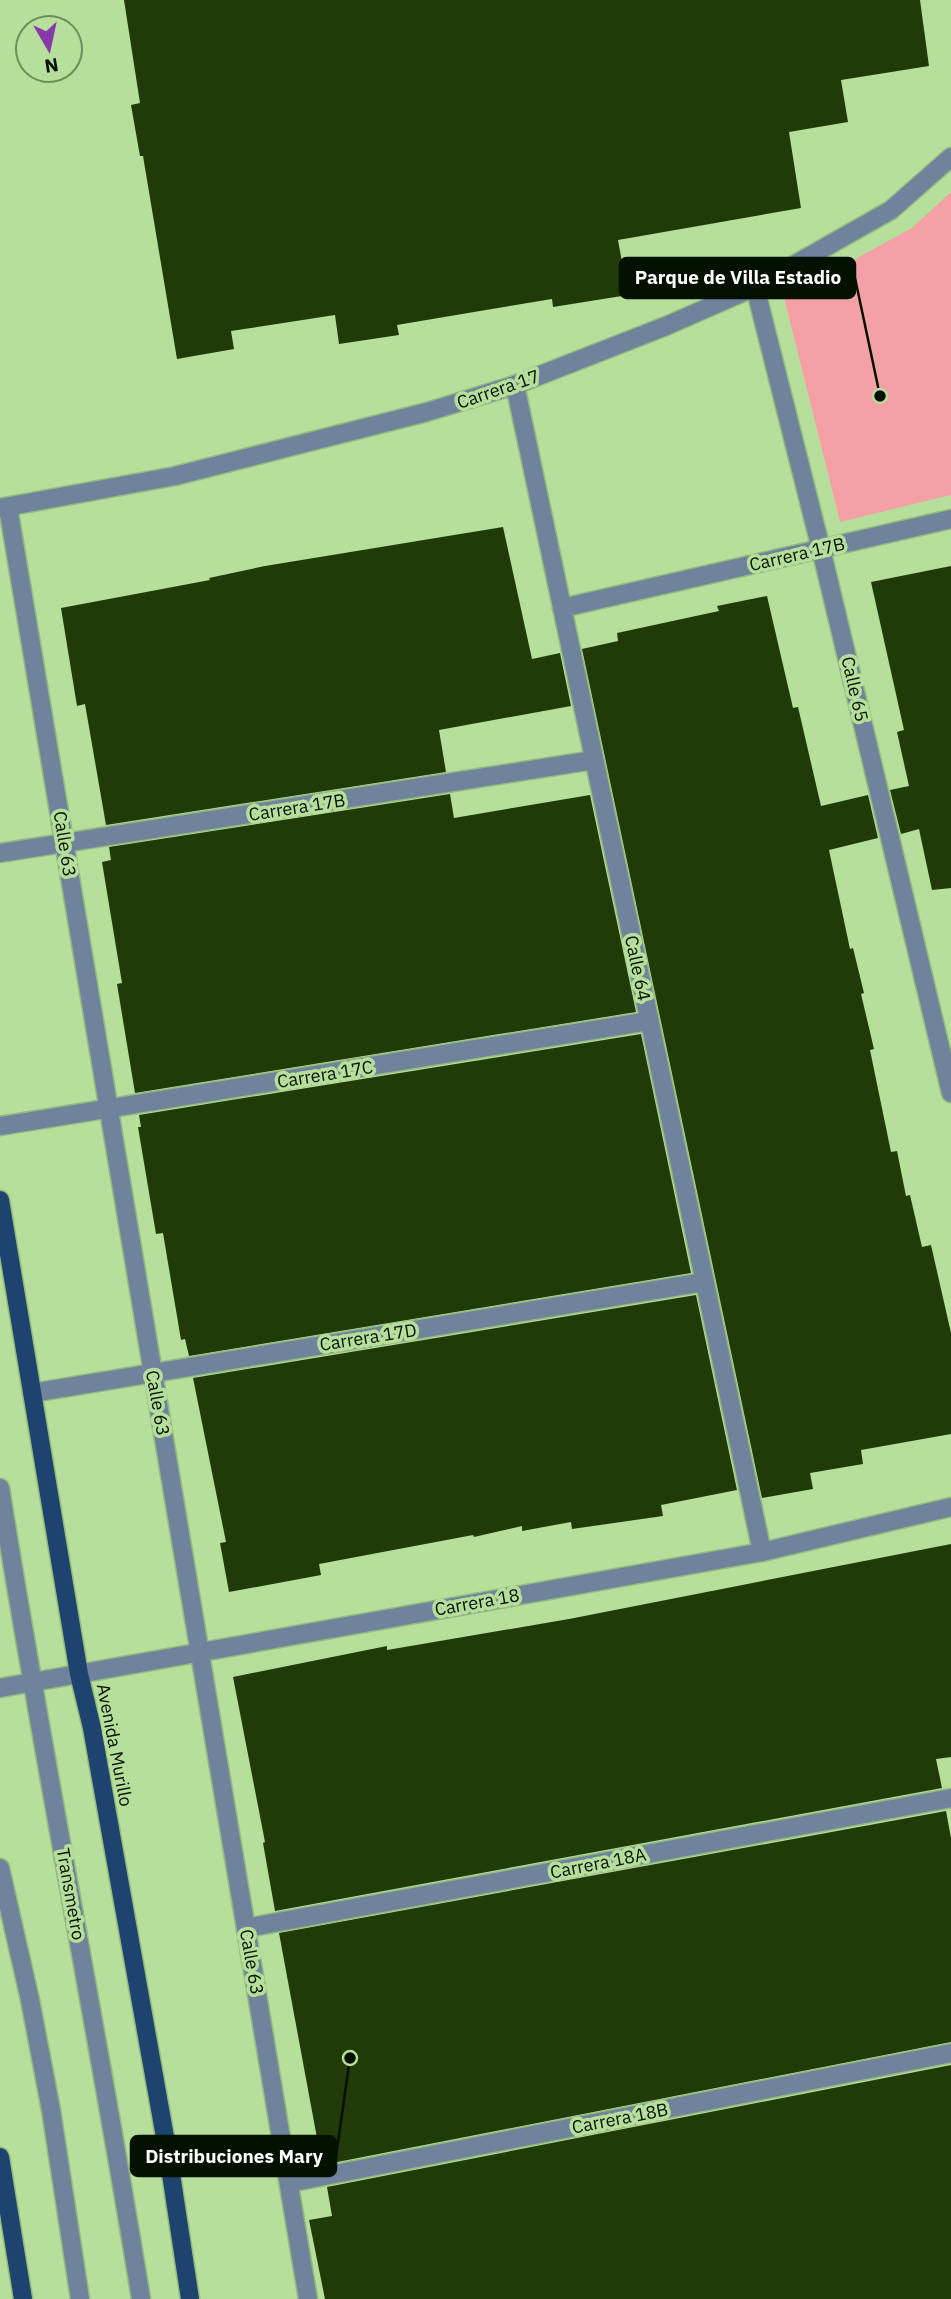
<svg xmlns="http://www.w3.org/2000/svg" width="951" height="2299" font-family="'IBM Plex Sans',sans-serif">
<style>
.green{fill:#f4a0a7}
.building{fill:#203b08}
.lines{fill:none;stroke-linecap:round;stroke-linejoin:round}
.lane-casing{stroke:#95ba7f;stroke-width:21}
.street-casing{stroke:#95ba7f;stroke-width:21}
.primary-casing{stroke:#95ba7f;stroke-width:21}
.lane{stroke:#6f839c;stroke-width:18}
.street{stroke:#6f839c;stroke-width:18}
.primary{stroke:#1d436e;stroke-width:18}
.labels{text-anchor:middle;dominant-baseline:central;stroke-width:7;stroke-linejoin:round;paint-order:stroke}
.street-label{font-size:18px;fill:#041100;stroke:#b5df9b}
.leader{fill:none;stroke:#041100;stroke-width:2.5}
.callout-dot{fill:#041100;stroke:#b5df9b;stroke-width:2.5}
.callout{fill:#041100;stroke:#041100;stroke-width:2.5}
.callout-label{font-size:19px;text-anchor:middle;font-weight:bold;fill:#fff}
</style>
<rect width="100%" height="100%" fill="#b5df9b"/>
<polygon class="green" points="951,192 951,495 840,522 784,298 912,228"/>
<g class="building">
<polygon points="124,0 920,0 929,66 841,80 848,122 789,132 801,208 618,240 628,295 553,307 552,299 474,312 397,325 399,335 339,344 335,315 231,331 234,349 177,359 143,156 140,156 131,105 140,103"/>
<polygon points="503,527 532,659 560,653 571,706 439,730 446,772 106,825 85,704 77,706 61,608 210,580 209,578 265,566"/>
<polygon points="951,566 951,888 932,890 919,829 901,834 890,790 909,786 897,732 904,730 871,582"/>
<polygon points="767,596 793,708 798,707 821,806 868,795 878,838 829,850 850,949 853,948 864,993 861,994 874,1049 870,1050 891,1152 897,1151 906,1196 910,1195 922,1247 931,1245 951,1333 951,1434 861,1450 863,1464 810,1473 813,1489 762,1498 582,649 618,641 617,633 719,611 717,606"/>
<polygon points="450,794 454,818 590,795 636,1012 135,1093 117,984 122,983 102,862 111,860 109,847"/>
<polygon points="641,1034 691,1273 189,1356 185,1339 181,1340 163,1233 156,1234 138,1127 141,1127 139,1115"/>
<polygon points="696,1295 737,1490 661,1505 663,1516 572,1529 571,1522 522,1531 522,1526 474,1537 473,1535 319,1564 321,1575 229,1592 220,1543 226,1542 193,1378"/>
<polygon points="951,1544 951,1757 936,1759 942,1788 275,1911 263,1843 265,1842 233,1677 387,1646 387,1650 569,1619"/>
<polygon points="946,1811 951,1838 951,2042 322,2165 279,1933"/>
<polygon points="951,2065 951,2299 325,2299 309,2220 332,2216 327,2187"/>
</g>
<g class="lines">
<g class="lane-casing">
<g id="lane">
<path d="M 0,1488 C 43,1759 97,2028 141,2299"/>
<polyline points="0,1868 30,2000 51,2110 80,2299"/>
</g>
</g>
<g class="street-casing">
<g id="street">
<polyline points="755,287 821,549 951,1093"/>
<polyline points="515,385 762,1552"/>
<polyline points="8,507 308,2299"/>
<polyline points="0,508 175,476 427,412 515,385 666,326 755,287 891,210 951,157"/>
<polyline points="562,608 951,519"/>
<polyline points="0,853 594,760"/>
<polyline points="0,1126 649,1021"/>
<polyline points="32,1393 704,1282"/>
<polyline points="0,1688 762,1552 951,1507"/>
<polyline points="246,1928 951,1798"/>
<polyline points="289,2183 951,2053"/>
</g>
</g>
<g class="primary-casing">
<g id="primary">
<polyline points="0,1200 79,1674 92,1728 168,2154 190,2299"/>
<polyline points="0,2157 23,2299"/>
</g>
</g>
<use href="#lane" class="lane"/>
<use href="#street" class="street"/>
<use href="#primary" class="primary"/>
</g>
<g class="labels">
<g class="street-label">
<text transform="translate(498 389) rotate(-19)">Carrera 17</text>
<text transform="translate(797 554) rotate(-13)">Carrera 17B</text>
<text transform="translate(855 689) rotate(77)">Calle 65</text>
<text transform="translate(297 807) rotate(-9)">Carrera 17B</text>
<text transform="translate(65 844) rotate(81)">Calle 63</text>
<text transform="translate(638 968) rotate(78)">Calle 64</text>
<text transform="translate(325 1074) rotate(-9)">Carrera 17C</text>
<text transform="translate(368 1337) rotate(-9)">Carrera 17D</text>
<text transform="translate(158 1403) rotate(80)">Calle 63</text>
<text transform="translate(477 1602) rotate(-10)">Carrera 18</text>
<text transform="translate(115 1745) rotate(79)">Avenida Murillo</text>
<text transform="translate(598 1863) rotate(-11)">Carrera 18A</text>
<text transform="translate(71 1894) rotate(80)">Transmetro</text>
<text transform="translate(252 1962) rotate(80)">Calle 63</text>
<text transform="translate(620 2118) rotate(-11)">Carrera 18B</text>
</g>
</g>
<path class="leader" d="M880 396L855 278M350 2058L336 2156"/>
<g class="callout-dot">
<circle cx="880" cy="396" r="7"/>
<circle cx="350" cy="2058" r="7"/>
</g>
<g class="callout">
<rect x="620" y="258" width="235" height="40" rx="7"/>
<rect x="131" y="2136" width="205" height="40" rx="7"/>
</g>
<g class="callout-label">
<text x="738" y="284">Parque de Villa Estadio</text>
<text x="234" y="2163">Distribuciones Mary</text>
</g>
<g transform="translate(49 49) rotate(171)"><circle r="33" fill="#b5df9b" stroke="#6e8d5d" stroke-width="2"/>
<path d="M0-5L12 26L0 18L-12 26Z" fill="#8739aa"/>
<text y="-10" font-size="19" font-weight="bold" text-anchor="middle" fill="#041100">N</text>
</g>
</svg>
